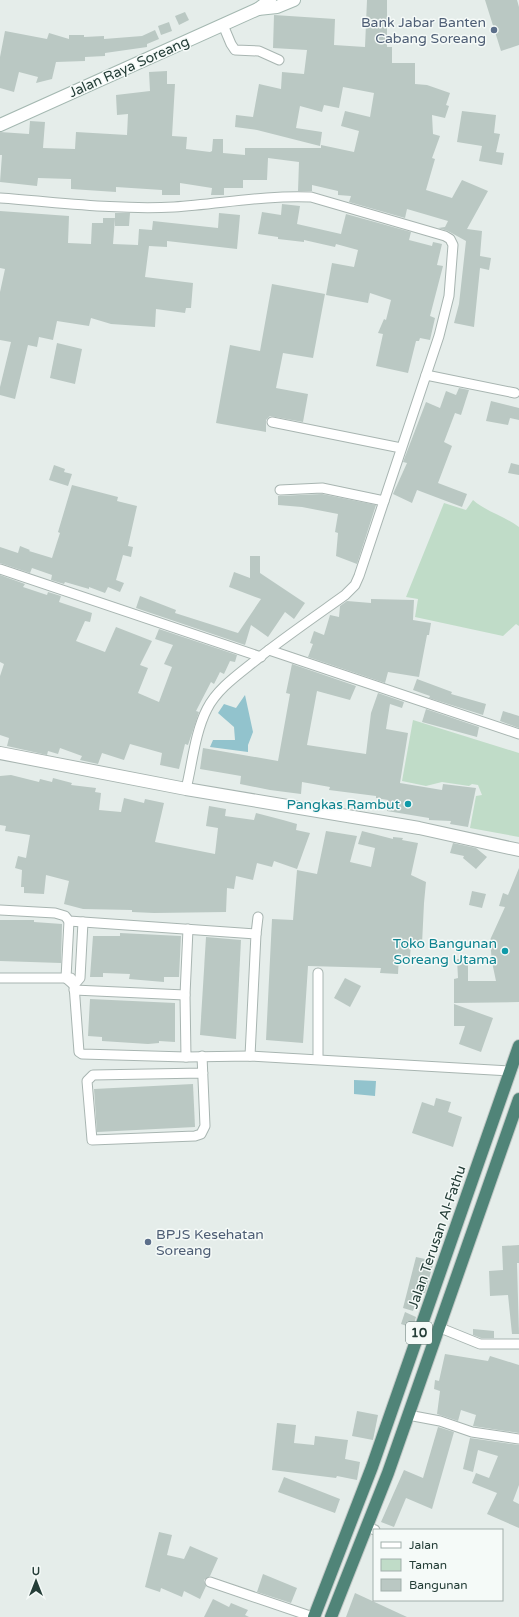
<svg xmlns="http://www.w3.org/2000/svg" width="519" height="1617" font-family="'Varela Round',sans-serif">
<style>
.green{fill:#c0dcc8}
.water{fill:#92c3cd}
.building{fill:#bac8c3}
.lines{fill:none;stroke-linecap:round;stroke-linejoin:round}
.minor-casing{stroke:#a8b5b1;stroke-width:11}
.tertiary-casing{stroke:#a8b5b1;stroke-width:14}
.secondary-casing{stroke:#a4b8b1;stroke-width:14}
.trunk-casing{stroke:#c2c9c7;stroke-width:14}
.minor{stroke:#fff;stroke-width:9}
.tertiary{stroke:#fff;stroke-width:12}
.secondary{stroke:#fff;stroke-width:12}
.trunk{stroke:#508478;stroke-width:12}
.service-dot{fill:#5c6f8a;stroke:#f5faf8;stroke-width:1.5}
.culture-dot{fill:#0f9aa8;stroke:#f5faf8;stroke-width:1.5}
.labels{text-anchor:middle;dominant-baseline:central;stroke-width:3;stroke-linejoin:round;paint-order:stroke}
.shield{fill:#f5faf8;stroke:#637672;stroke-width:1}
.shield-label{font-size:13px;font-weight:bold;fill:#253e38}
.service-label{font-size:14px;fill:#4e5e75;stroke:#f5faf8;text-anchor:end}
.street-label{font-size:14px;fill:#253e38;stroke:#f5faf8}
.culture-label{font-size:14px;fill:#0d838f;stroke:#f5faf8;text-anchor:end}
</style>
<rect width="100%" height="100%" fill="#e5edea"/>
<g class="green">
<path d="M 473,500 C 487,512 504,516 519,527 L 519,626 L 516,624 L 503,636 L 415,617 L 418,599 L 406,597 L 444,503 L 466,510 Z"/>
<polygon points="413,720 519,753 519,837 470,828 476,796 482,795 478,785 472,784 469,786 442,782 426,786 402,781"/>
</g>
<g class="water">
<polygon points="245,695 253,732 248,745 248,752 210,747 213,740 235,740 234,727 218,713 224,704 236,708"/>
<polygon points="354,1080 376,1081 375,1096 354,1094"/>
</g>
<g class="building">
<polygon points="367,0 387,0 387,47 392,47 392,63 415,63 415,84 427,85 450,93 446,105 449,106 445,118 432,115 433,134 440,136 432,158 435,159 426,190 452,198 462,180 488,191 467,229 482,231 480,256 491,258 489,270 480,268 474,327 454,323 459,304 466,241 448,231 438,228 445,227 448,221 407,209 405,218 349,202 351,196 338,195 338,191 312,185 312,191 298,191 299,162 268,158 267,180 243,180 243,188 224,188 224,195 211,195 212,188 180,183 180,195 162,195 162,190 116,187 116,192 71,189 71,179 38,178 37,186 0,182 2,155 0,155 0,132 29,134 30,121 45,122 43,148 75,149 76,132 127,135 128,114 117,115 116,95 150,91 149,72 167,71 167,84 175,84 172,136 187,137 186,149 210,152 212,151 213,139 223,139 223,153 245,155 245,148 321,148 321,145 354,152 359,131 341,126 345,111 370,117 374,93 343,87 339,108 324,105 322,112 300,106 296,128 322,132 320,146 257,130 235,127 236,115 253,117 259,84 281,89 282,72 304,74 307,50 273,48 274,15 335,19 334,45 365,47"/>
<polygon points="485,0 517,0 519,7 519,45 501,51"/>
<polygon points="185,12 189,20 179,25 175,16"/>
<polygon points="169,22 172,31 161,35 158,26"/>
<polygon points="155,30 159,39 147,44 147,47 105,53 105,56 85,57 85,61 56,62 52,79 36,83 38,77 19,72 14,92 0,88 0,57 5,31 47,39 49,33 69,39 69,35 84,35 84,37 104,36 104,39 142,36"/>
<polygon points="462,111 496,115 494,133 500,134 496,152 504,153 502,165 479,161 482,146 457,142"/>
<polygon points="282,204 300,206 297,224 341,234 346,214 411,232 409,240 432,246 433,242 442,244 437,265 443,266 430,316 435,318 430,340 420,338 419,341 416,341 408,373 376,366 383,334 378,333 384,319 386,320 391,300 370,293 368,303 326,295 332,263 354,267 358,250 336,244 335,247 304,240 304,242 278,239 278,237 258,234 262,212 281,215"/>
<polygon points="0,211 69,216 68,243 91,244 92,223 103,223 103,218 115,218 113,244 138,245 139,229 152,230 153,221 218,228 219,213 240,215 237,249 167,241 167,247 149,246 145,277 193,283 191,308 186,308 185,313 156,309 155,327 111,324 91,318 89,326 57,321 53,340 39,337 37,347 28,345 15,399 0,395 0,387 11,342 0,340 0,292 5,269 0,268"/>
<polygon points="115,213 130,213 129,226 115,226"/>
<polygon points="272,284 325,294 313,358 283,353 276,388 308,394 303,422 270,416 266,420 266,432 216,423 230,345 260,351"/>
<polygon points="57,343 82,349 75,384 50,378"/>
<polygon points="459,388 469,390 461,415 455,413 444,442 452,446 438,483 467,494 462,507 417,490 412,503 393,494 407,463 403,462 426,402 440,408 446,391 456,395"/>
<polygon points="491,401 519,408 519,420 510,418 508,425 486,421"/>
<polygon points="511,463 519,465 519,475 508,473"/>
<polygon points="54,465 65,469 64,472 72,474 68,486 49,480"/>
<polygon points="72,485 118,497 117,501 137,506 128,546 133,547 131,557 123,555 116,580 124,583 120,592 108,587 105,593 89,587 89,589 65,582 64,584 51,580 52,575 32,568 30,573 0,563 0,547 18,553 20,546 30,550 29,551 52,558 60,533 58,532"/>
<polygon points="322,494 376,505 357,564 336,556 338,533 335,532 338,514 302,507 278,505 278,496"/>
<polygon points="250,556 260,556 260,573 305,603 294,619 285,612 268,637 251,625 245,645 136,608 140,596 176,610 175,613 238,633 261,599 229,587 234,572 250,578"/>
<polygon points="0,575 25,584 23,587 47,595 48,592 61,596 59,602 92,613 90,622 85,621 76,641 105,652 116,627 152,641 140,665 148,668 138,693 159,702 172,667 164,664 173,645 155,639 159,629 237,655 235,662 230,661 224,674 220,672 214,684 211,682 196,711 199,712 188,745 185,744 179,769 160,765 162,753 130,744 124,760 102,753 98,764 80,760 82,756 60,748 58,754 48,751 47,755 7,746 9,738 0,735 0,676 4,664 0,662"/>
<polygon points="371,599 414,600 413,620 431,623 429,635 427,635 419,677 388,672 385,683 308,657 313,644 310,643 314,631 324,635 330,615 339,617 340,606 347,601 371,603"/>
<polygon points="292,664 356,686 350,700 317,691 307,745 366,754 371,713 378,693 404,702 402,708 390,704 386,729 408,733 400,783 442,790 443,784 476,788 468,827 450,824 451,821 429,820 429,818 387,811 388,800 376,798 376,796 329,790 330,787 302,782 301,794 270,790 240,784 241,776 200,769 203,748 278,761 290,694 286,693"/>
<polygon points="417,679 452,692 451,694 486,704 483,715 429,698 430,696 413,690"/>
<polygon points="426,709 479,727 477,737 422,722"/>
<polygon points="503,711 519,716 519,728 500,721"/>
<polygon points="11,775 39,782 40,779 52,782 53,778 72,783 71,785 96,788 95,792 101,793 99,810 121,812 124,798 144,803 145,799 164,803 155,842 215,854 218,828 206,826 209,806 226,809 225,816 254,820 256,813 283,820 297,824 296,830 310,833 297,869 274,861 272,867 257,863 253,880 236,876 234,889 227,888 226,912 154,913 132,912 132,910 83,909 64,904 69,881 46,875 44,894 24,893 24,887 21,887 22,870 15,868 18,856 26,858 30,835 5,831 6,826 0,825 0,776"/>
<polygon points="326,831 357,836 350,862 371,867 375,848 358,844 362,831 393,839 393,837 403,838 402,840 418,843 411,875 426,882 424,903 422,944 411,943 410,957 399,956 398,974 380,973 381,968 308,966 303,1043 266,1040 272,919 293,920 297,870 317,874"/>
<polygon points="453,843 476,848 487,857 476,869 463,858 464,856 450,853"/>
<polygon points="519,868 519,1002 454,1003 454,979 458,978 457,959 468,959 468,981 496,981 492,962 490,940 505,907 499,906 503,893 508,895"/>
<polygon points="472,891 486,894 482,908 469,905"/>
<polygon points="0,920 34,920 34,922 62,924 61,963 0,961"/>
<polygon points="120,933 181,936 179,977 164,977 164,982 129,979 130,974 103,973 103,977 90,977 93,936 120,936"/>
<polygon points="206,937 241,940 236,1039 200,1035"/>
<polygon points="345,978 361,986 350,1007 334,998"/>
<polygon points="90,999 175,1003 175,1042 159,1041 159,1043 148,1044 102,1041 102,1037 88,1036"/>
<polygon points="454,1004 493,1018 481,1052 459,1044 465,1026 454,1026"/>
<polygon points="193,1084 195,1127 97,1132 94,1089"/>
<polygon points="436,1098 451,1102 448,1112 462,1117 453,1147 412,1133 422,1102 434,1106"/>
<polygon points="519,1245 519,1263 517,1263 519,1334 512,1334 508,1295 490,1296 489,1271 503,1270 502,1246"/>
<polygon points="416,1257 434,1261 425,1293 419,1292 413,1311 403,1308"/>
<polygon points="405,1312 416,1317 413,1328 401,1324"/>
<polygon points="473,1329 494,1331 494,1338 481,1338 473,1335"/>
<polygon points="445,1354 488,1361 490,1356 519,1365 519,1433 473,1426 476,1415 461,1410 458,1421 437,1414 440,1391 434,1389 435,1380 439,1381"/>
<polygon points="357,1411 378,1415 373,1440 352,1436"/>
<polygon points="277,1423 296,1425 294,1443 314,1445 315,1436 348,1440 345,1459 360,1462 357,1480 337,1476 336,1478 272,1470"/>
<polygon points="438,1427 454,1432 432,1509 406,1498 394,1527 381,1522 404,1470 423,1478"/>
<polygon points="470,1438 519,1445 519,1485 513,1501 519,1504 519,1528 487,1514 497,1493 472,1483 476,1473 489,1478 498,1456 478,1450 473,1472 463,1469"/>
<polygon points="284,1477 340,1499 335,1513 278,1492"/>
<polygon points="159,1532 172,1535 167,1555 184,1559 190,1546 218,1558 210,1576 204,1580 206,1586 200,1599 184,1591 182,1597 161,1588 160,1592 145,1587"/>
<polygon points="263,1574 297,1588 291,1603 257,1592"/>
<polygon points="355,1593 407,1617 346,1617"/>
<polygon points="213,1599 229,1607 231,1603 248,1610 245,1615 249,1617 204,1617"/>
</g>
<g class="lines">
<g class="minor-casing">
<g id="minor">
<polyline points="223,25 231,44 235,50 259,51 279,60"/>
<path d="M 0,198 C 57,202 116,210 174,207 C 220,204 265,195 311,197 L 445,236 L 450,239 L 453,245 L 449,296 L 439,336 L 359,576 L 355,585 L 345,595 C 317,615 288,635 261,656 C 242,672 218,687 207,709 C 195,732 192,765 186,789"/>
<polyline points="426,375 515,393"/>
<polyline points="272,422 401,448"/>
<polyline points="280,490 322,488 384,501"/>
<polyline points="0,569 261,657"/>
<polyline points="269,650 519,734"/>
<polyline points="0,910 55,913 65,916 69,921 83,922 256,934 250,1056"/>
<polyline points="69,921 66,978 74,985 80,978 83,922"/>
<polyline points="188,929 185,995 186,1057 250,1056 510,1071"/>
<polyline points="256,934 258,917"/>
<polyline points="0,978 71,978"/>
<polyline points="74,985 79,1052 82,1054 186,1057"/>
<polyline points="74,990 185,995"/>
<polyline points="202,1056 205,1126 201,1134 195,1136 92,1140 87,1081 93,1075 203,1073"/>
<polyline points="318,1059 318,973"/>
<polyline points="438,1327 480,1344 519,1344"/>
<polyline points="408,1415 440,1421 472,1432 519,1439"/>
<polyline points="367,1527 375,1530"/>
<polyline points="210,1582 313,1617"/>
</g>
</g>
<g class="tertiary-casing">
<polyline id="tertiary" points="0,753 186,789 419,828 519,850"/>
</g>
<g class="secondary-casing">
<g id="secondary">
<polyline points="258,9 277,7 294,0"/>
<polyline points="0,125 258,9 270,0"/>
</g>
</g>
<g class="trunk-casing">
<g id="trunk">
<polyline points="314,1617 372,1467 519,1046"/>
<polyline points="331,1617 388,1473 519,1099"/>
</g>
</g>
<use href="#minor" class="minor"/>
<use href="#tertiary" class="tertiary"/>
<use href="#secondary" class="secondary"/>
<use href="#trunk" class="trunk"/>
</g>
<g class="service-dot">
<circle cx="494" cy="30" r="4"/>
<circle cx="148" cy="1242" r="4"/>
</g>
<g class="culture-dot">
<circle cx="408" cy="804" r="4"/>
<circle cx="505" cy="951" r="4"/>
</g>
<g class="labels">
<rect class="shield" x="406" y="1322" width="26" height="22" rx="3"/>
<g class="shield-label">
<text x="419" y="1333">10</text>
</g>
<g class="service-label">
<text x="486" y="22">Bank Jabar Banten<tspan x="486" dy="16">Cabang Soreang</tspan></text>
<text x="156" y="1234" text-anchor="start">BPJS Kesehatan<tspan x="156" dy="16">Soreang</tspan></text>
</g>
<g class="street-label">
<text transform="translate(129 67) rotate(-24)">Jalan Raya Soreang</text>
<text transform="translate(437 1237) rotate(-71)">Jalan Terusan Al-Fathu</text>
</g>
<g class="culture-label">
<text x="400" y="804">Pangkas Rambut</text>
<text x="497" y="943">Toko Bangunan<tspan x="497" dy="16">Soreang Utama</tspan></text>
</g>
</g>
<rect x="373" y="1529" width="130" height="72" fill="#f5faf8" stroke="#a2afab"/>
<rect x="381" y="1542" width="20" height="6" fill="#ffffff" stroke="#a2afab"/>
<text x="409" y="1549" font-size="12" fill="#253e38">Jalan</text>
<rect x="381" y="1559" width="20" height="12" fill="#c0dcc8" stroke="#a2afab"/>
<text x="409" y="1569" font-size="12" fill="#253e38">Taman</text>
<rect x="381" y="1579" width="20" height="12" fill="#bac8c3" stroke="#a2afab"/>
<text x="409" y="1589" font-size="12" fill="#253e38">Bangunan</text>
<g transform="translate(36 1581)" stroke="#f5faf8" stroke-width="3" paint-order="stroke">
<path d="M0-3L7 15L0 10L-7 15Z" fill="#253e38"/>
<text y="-6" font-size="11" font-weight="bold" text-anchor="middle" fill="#253e38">U</text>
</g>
</svg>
